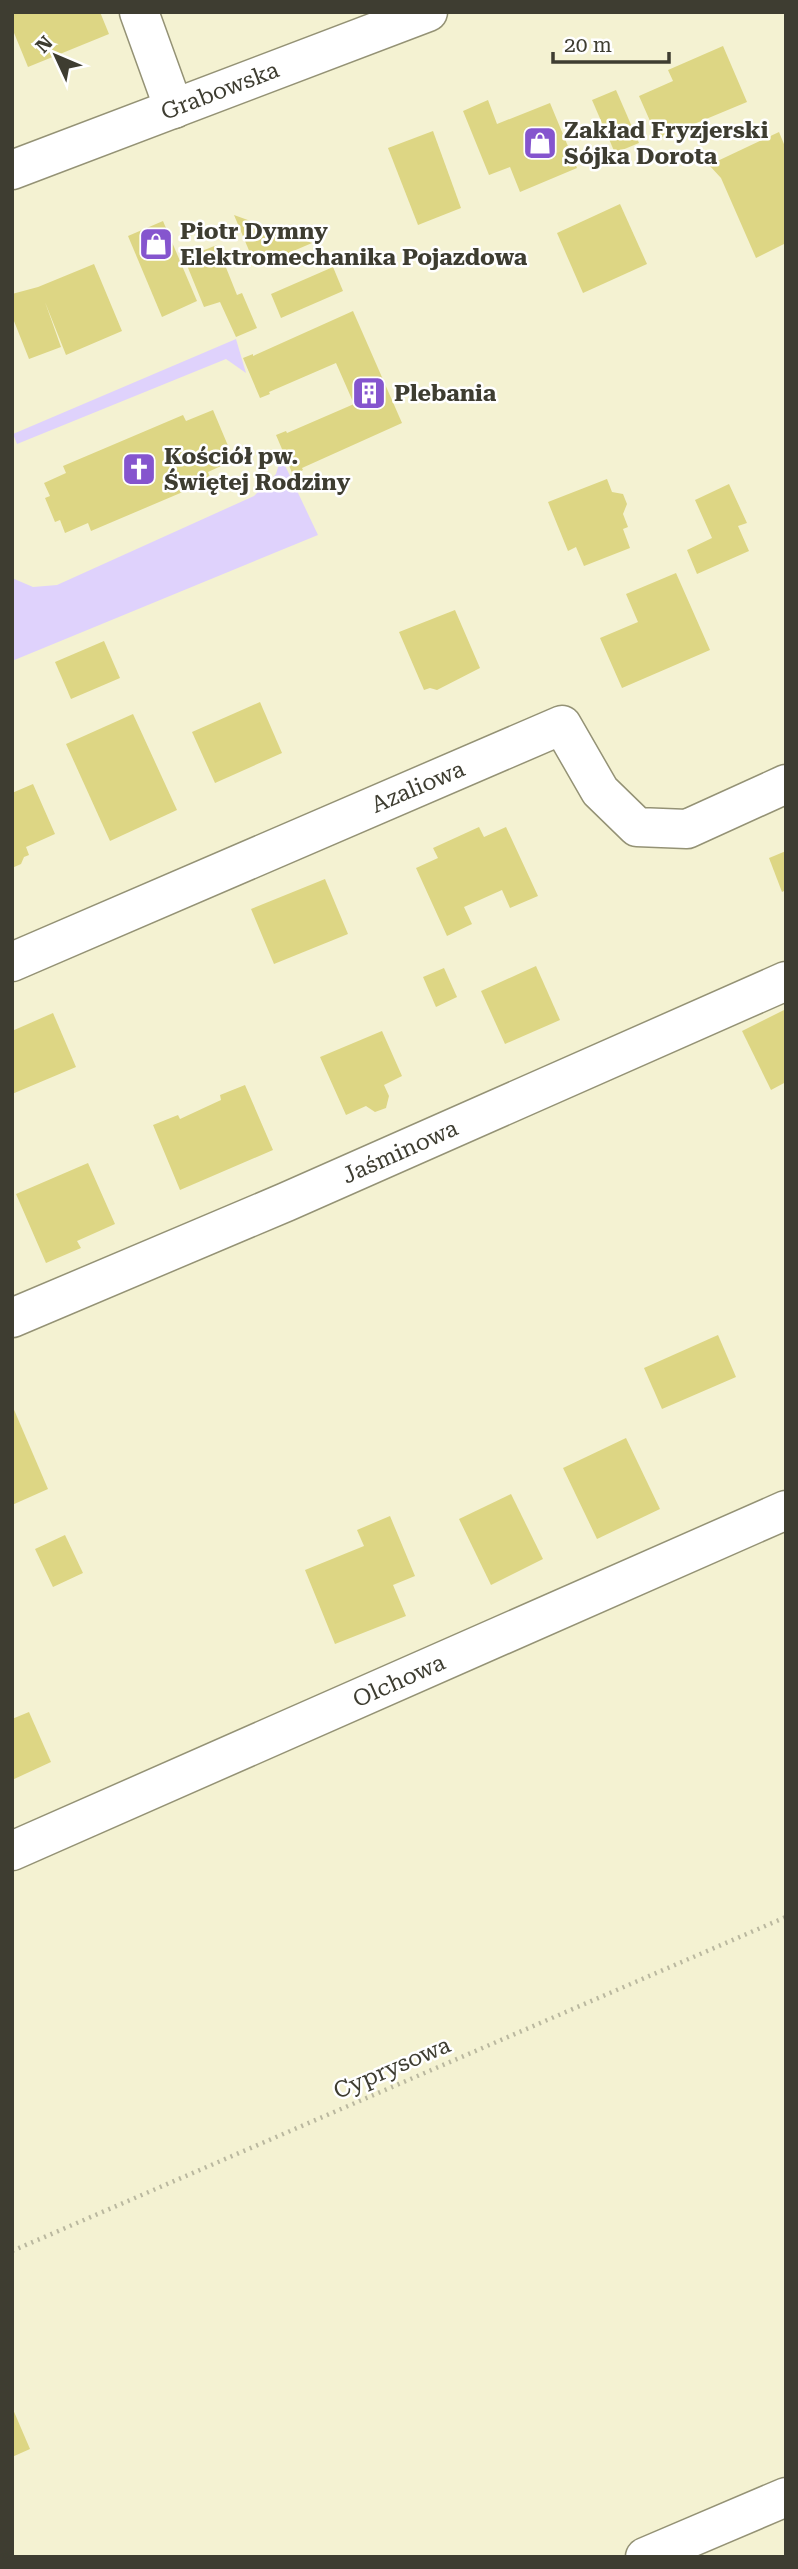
<svg xmlns="http://www.w3.org/2000/svg" width="798" height="2569" font-family="'Roboto Serif',serif">
<style>
.green{fill:#dfd2fc}
.building{fill:#ddd684}
.lines{fill:none;stroke-linecap:round;stroke-linejoin:round}
.minor-casing{stroke:#949275;stroke-width:41}
.tertiary-casing{stroke:#949275;stroke-width:41}
.path{stroke:#bab89f;stroke-width:4.5;stroke-dasharray:2 5;stroke-linecap:butt}
.minor{stroke:#fff;stroke-width:38}
.tertiary{stroke:#fff;stroke-width:38}
.labels{text-anchor:middle;dominant-baseline:central;stroke-width:5;stroke-linejoin:round;paint-order:stroke}
.street-label{font-size:23px;fill:#3e3d31;stroke:#fff}
.poi-label{font-size:23px;font-weight:bold;fill:#3e3d31;stroke:#fff;text-anchor:start}
</style>
<rect width="100%" height="100%" fill="#f4f2d2"/>
<g class="green">
<polygon points="236,339 246,373 226,359 17,444 13,434"/>
<polygon points="281,457 318,535 12,661 12,578 33,587 57,585 254,496 276,474"/>
</g>
<g class="building">
<polygon points="12,12 100,12 109,34 28,67 12,28"/>
<polygon points="723,46 747,102 658,139 639,96 673,81 668,70"/>
<polygon points="616,90 639,143 615,153 592,100"/>
<polygon points="488,100 497,124 550,103 577,168 520,192 510,167 489,175 463,111"/>
<polygon points="433,131 461,208 418,225 388,148"/>
<polygon points="779,132 786,149 786,243 756,258 721,178 709,165"/>
<polygon points="620,204 647,264 583,293 557,233"/>
<polygon points="234,215 312,243 256,267"/>
<polygon points="163,221 197,301 162,317 128,236"/>
<polygon points="217,245 237,295 242,293 257,328 236,337 220,302 204,307 184,258"/>
<polygon points="94,264 122,331 66,355 45,302 61,347 29,359 12,316 12,294 38,287"/>
<polygon points="333,267 343,291 281,318 271,294"/>
<polygon points="353,311 402,423 302,468 303,470 293,475 276,435 286,431 287,433 354,404 336,363 269,392 270,394 260,398 243,358 253,354 253,356"/>
<polygon points="213,410 234,460 208,472 211,480 91,531 88,523 65,533 60,520 55,522 45,498 50,496 44,483 66,473 63,466 183,415 186,421"/>
<polygon points="607,479 612,492 623,494 627,504 623,514 628,527 623,529 630,548 584,566 576,547 568,551 548,502"/>
<polygon points="729,484 747,523 738,526 749,551 697,574 687,550 712,538 695,500"/>
<polygon points="676,573 710,650 622,688 600,638 638,622 626,594"/>
<polygon points="455,610 480,668 437,690 430,688 424,690 399,632"/>
<polygon points="104,641 120,678 71,699 55,662"/>
<polygon points="260,702 282,753 215,783 192,732"/>
<polygon points="133,714 177,810 110,841 66,744"/>
<polygon points="33,784 55,834 26,847 29,855 24,857 21,864 12,868 12,793"/>
<polygon points="479,827 484,837 506,827 538,896 510,908 502,890 464,907 472,924 447,936 416,868 438,858 433,848"/>
<polygon points="786,851 786,890 782,892 769,858"/>
<polygon points="325,879 348,934 274,964 251,909"/>
<polygon points="536,966 560,1020 505,1044 481,991"/>
<polygon points="444,968 457,997 436,1007 423,977"/>
<polygon points="786,1009 786,1082 771,1090 742,1031"/>
<polygon points="53,1013 76,1067 12,1094 12,1031"/>
<polygon points="382,1031 402,1076 384,1085 389,1096 386,1108 375,1112 366,1106 346,1115 320,1057"/>
<polygon points="245,1085 273,1150 180,1190 153,1125 178,1115 180,1119 221,1100 220,1095"/>
<polygon points="88,1163 115,1224 77,1241 81,1248 46,1263 16,1194"/>
<polygon points="718,1335 736,1377 662,1409 644,1368"/>
<polygon points="12,1405 48,1489 12,1505"/>
<polygon points="626,1438 660,1509 597,1539 563,1468"/>
<polygon points="511,1494 543,1559 491,1585 459,1519"/>
<polygon points="390,1516 415,1576 393,1585 406,1616 335,1644 305,1570 364,1546 357,1530"/>
<polygon points="65,1535 83,1573 53,1587 35,1549"/>
<polygon points="29,1712 51,1762 12,1780 12,1719"/>
<polygon points="12,2407 30,2449 12,2457"/>
</g>
<g class="lines">
<g class="minor-casing">
<g id="minor">
<polyline points="139,12 174,109"/>
<polyline points="12,962 562,725 600,791 637,827 687,829 786,784"/>
<polyline points="12,1318 286,1202 786,981"/>
<polyline points="12,1851 786,1510"/>
<polyline points="645,2557 786,2497"/>
</g>
</g>
<g class="tertiary-casing">
<polyline id="tertiary" points="12,170 428,12"/>
</g>
<polyline class="path" points="12,2251 786,1917"/>
<use href="#minor" class="minor"/>
<use href="#tertiary" class="tertiary"/>
</g>
<defs>
<g id="shop-square" transform="scale(1.75)"><rect x="-9" y="-9" width="18" height="18" rx="4" fill="#8555ce" stroke="#fff"/><path d="M-5-2.5h2.3a2.7 3.5 0 0 1 5.4 0H5L5.5 6h-11ZM-1.5-2.5h3a1.5 2.3 0 0 0-3 0Z" fill="#fff"/></g>
<g id="building-square" transform="scale(1.75)"><rect x="-9" y="-9" width="18" height="18" rx="4" fill="#8555ce" stroke="#fff"/><path d="M-4-6H4V6H1V3H-1V6H-4ZM-2.5-4.3h1.7v1.8h-1.7ZM.8-4.3h1.7v1.8H.8ZM-2.5-1h1.7V.8h-1.7ZM.8-1h1.7V.8H.8Z" fill="#fff"/></g>
<g id="church-square" transform="scale(1.75)"><rect x="-9" y="-9" width="18" height="18" rx="4" fill="#8555ce" stroke="#fff"/><path d="M-1.2-6h2.4v3.5h3.3v2.4h-3.3V6h-2.4V-.1h-3.3v-2.4h3.3Z" fill="#fff"/></g>
</defs>
<g fill-rule="evenodd">
<use href="#shop-square" x="540" y="143"/>
<use href="#shop-square" x="156" y="244"/>
<use href="#building-square" x="369" y="393"/>
<use href="#church-square" x="139" y="469"/>
</g>
<g class="labels">
<g class="street-label">
<text transform="translate(220 91) rotate(-21)">Grabowska</text>
<text transform="translate(418 787) rotate(-23)">Azaliowa</text>
<text transform="translate(400 1152) rotate(-24)">Jaśminowa</text>
<text transform="translate(399 1681) rotate(-24)">Olchowa</text>
<text transform="translate(392 2068) rotate(-23)">Cyprysowa</text>
</g>
<g class="poi-label">
<text x="564" y="130">Zakład Fryzjerski<tspan x="564" dy="26">Sójka Dorota</tspan></text>
<text x="180" y="231">Piotr Dymny<tspan x="180" dy="26">Elektromechanika Pojazdowa</tspan></text>
<text x="394" y="393">Plebania</text>
<text x="164" y="456">Kościół pw.<tspan x="164" dy="26">Świętej Rodziny</tspan></text>
</g>
</g>
<rect width="798" height="2569" fill="none" stroke="#3e3d31" stroke-width="28"/>
<g transform="translate(56 56) rotate(314)" stroke="#ffffff" stroke-width="5" paint-order="stroke">
<path d="M0-5L12 26L0 18L-12 26Z" fill="#3e3d31"/>
<text y="-10" font-size="19" font-weight="bold" text-anchor="middle" fill="#3e3d31">N</text>
</g>
<path d="M553 52v10h116v-10" fill="none" stroke="#3e3d31" stroke-width="3.5"/>
<text x="564" y="52" font-size="21" fill="#3e3d31" stroke="#ffffff" stroke-width="5" paint-order="stroke">20 m</text>
</svg>
